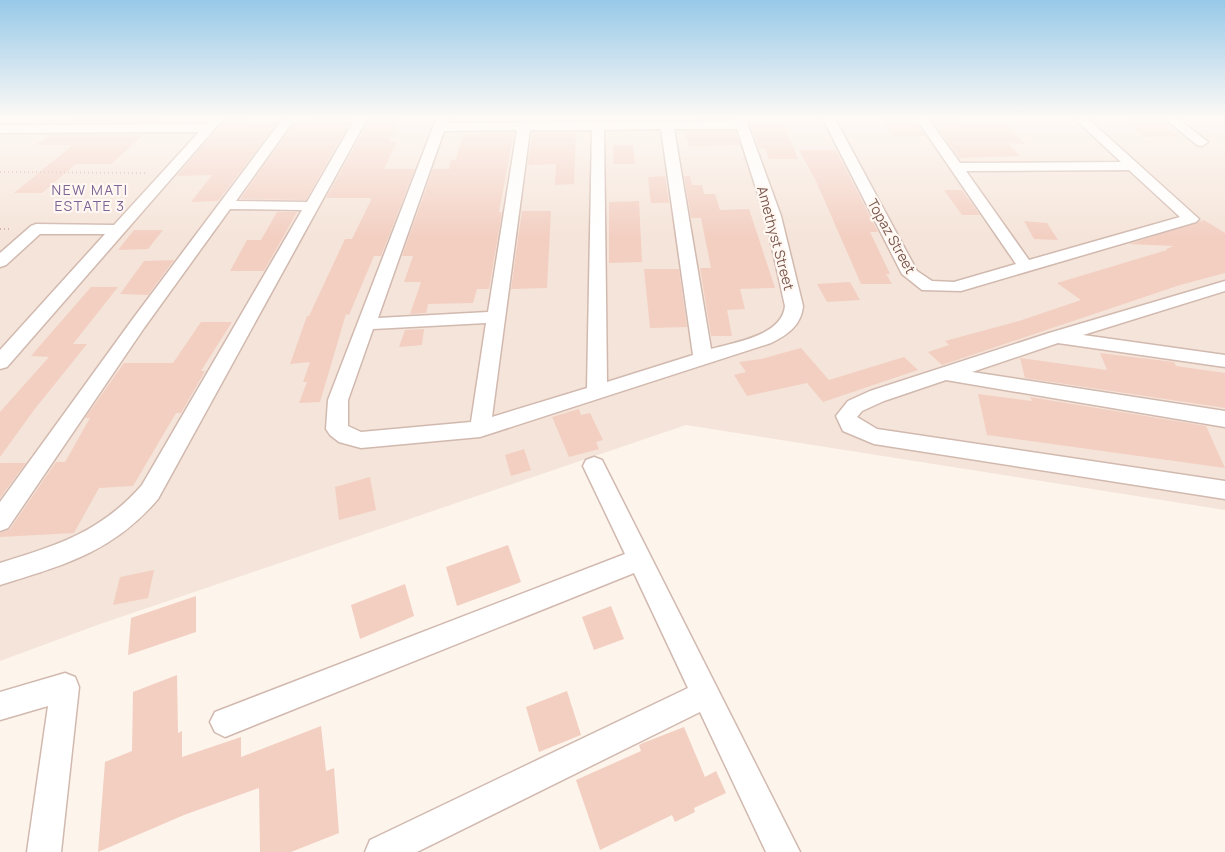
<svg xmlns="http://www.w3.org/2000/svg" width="1225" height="852" font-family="Manrope,sans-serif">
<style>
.residential{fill:#f5e4d9}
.building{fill:#f3cfc2}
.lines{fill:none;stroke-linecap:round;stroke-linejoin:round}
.minor-casing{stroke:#d1b9af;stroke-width:3}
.path{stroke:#d9b1a4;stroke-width:2;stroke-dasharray:1 3;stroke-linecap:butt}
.minor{fill:#fff;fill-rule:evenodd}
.labels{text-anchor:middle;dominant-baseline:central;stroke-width:4.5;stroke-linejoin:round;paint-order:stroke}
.far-neighbourhood-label{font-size:14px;letter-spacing:1.5px;fill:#7e6595;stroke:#fff8f2}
.far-street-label{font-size:14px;fill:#7a564c;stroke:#fff8f2}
</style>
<rect width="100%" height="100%" fill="#fdf4eb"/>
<polygon class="residential" points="0,117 1225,117 1225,510 686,425 100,624 0,661"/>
<g class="building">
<polygon points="73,117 163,117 157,122 66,122"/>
<polygon points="227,117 250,117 247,121 279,121 218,201 191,202 212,175 177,176"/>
<polygon points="371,117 399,117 389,141 397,141 384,169 415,169 381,256 374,256 349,315 346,314 320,402 299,403 307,382 303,382 310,362 290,364 307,316 309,316 345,239 352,239 371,200 370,198 326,198"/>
<polygon points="881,117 913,117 925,136 893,136"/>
<polygon points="930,117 958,117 961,121 973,121 976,123 1008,124 1025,144 1008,143 1020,156 959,158"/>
<polygon points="1127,118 1155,118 1179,136 1145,137 1124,119 1128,119"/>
<polygon points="328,119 352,119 306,200 240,199 296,120"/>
<polygon points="757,124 784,124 798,159 769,159 765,148 759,148 751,126 758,126"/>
<polygon points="684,131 735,131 740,145 689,146"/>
<polygon points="514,132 499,212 502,212 489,289 477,289 473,303 428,304 426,313 410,314 421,282 404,282 413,256 402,256 433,169 449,169 451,160 456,160 463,134"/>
<polygon points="532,132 576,132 574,184 555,185 556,164 528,165"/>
<polygon points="49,135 143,135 111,164 76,164 42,193 14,193 73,145 36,145"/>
<polygon points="613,145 633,145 635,164 614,164"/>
<polygon points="799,150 836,150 878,232 870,232 890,274 886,274 892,284 861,284 816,181"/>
<polygon points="665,176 669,203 651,203 648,177"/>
<polygon points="684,176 690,176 692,185 702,185 704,194 715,194 720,210 749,209 775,288 740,289 745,309 727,310 732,336 711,336 700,268 711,268 701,218 691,218"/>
<polygon points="944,190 962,190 980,215 962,215"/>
<polygon points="639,201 642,262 609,263 609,202"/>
<polygon points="522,211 551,211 547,288 511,289"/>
<polygon points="277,212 297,212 264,271 230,271 247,240 261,240"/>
<polygon points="1204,220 1225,233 1225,273 1180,285 942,365 928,352 949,345 945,341 1019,321 1081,300 1057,283 1167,250 1166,249 1174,246 1129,244"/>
<polygon points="1024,221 1047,223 1058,240 1034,239"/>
<polygon points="134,230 163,230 148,249 118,250"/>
<polygon points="174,260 148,295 120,294 144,261"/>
<polygon points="644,269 679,269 687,327 650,328"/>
<polygon points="850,282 860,300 827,302 817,284"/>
<polygon points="91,287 118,287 73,344 87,344 34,410 0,457 0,412 49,357 31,356"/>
<polygon points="201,322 232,322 201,371 205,371 181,413 176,413 133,486 99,488 74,533 0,537 0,533 10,529 56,462 65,462 90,418 85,418 124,363 173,363"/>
<polygon points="424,329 422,345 399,347 405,330"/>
<polygon points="801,348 829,380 904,357 918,370 823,402 807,383 747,396 734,375 746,372 739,362 761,359"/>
<polygon points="1100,353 1174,362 1176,366 1225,373 1225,408 1025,378 1020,358 1107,370"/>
<polygon points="978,394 1032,401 1030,397 1206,426 1225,468 987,435"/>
<polygon points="579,409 581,415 590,413 603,440 596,442 599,449 569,457 552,417"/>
<polygon points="524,449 531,470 511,476 505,455"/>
<polygon points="0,463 26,463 0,498"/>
<polygon points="370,477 376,510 339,520 335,487"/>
<polygon points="508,545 521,582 457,606 446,567"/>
<polygon points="154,570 148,598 113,605 120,577"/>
<polygon points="405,584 414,616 360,639 351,605"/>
<polygon points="196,596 196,632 128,655 131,618"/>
<polygon points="611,606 624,639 594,650 582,617"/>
<polygon points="177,675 178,733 182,731 182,757 241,737 241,757 321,726 326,771 334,768 339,833 291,852 260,852 259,788 184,815 98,852 105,762 132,751 133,692"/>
<polygon points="567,691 581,735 539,752 526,707"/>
<polygon points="684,727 705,777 716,771 726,793 694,808 695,812 675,822 672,815 600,850 576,780 641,751 639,745 643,743"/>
</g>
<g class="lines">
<g class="minor-casing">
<g id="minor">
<polygon points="213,117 225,117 7,367 0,369 0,350 105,234 40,234 6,265 0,267 0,253 31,226 36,224 114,225 199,132 0,133 0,125 206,124"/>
<path d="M 284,117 L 296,117 L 236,201 L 307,202 L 356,117 L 368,117 L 158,499 C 113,552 64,565 0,585 L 0,563 C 58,545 101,532 142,485 L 302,210 L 230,209 L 144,328 L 8,528 L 0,531 L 0,502 L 132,320 Z"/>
<path d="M 437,117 L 449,117 L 447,123 L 734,121 L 733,117 L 745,117 L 781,216 L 803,306 C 801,326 787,335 771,343 L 480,437 L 361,448 L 339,442 L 330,435 L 326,429 L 328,400 ZM 661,129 L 693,355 L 607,382 L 604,130 ZM 674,129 L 737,129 L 765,216 L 785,306 C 782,336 735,342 711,349 ZM 517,130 L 488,312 L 378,318 L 444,131 ZM 530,130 L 592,130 L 587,388 L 492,417 ZM 486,323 L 471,422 L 361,432 L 348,426 L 348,400 L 373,329 Z"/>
<path d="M 822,117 L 834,117 L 917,271 L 932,281 L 954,282 L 1016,264 L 915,117 L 927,117 L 960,163 L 1121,162 L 1073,117 L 1086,117 L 1199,219 L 1196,222 L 961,291 L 922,290 L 902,274 ZM 1129,170 L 1180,217 L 1029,260 L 966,171 Z"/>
<polygon points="1163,117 1176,117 1208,142 1202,146 1197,145"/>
<polygon points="1225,281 1225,291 1083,335 1225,355 1225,367 1058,343 972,372 1225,411 1225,427 946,380 884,401 862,411 857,417 877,429 1225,481 1225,499 874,444 843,431 836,416 848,401 870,391 1049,333"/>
<polygon points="594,457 602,460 605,466 800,852 766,852 700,712 417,852 365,852 370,840 688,688 634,573 225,737 215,732 210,722 215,712 625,554 583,466 586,460"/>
<polygon points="65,673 75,677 79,687 61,852 27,852 48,706 0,720 0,692"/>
</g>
</g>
<g class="path">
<polyline points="0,172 147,173"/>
<polyline points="0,229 11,229"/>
</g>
<use href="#minor" class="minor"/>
</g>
<linearGradient id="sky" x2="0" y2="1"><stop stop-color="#97c9e8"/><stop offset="0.5" stop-color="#fefaf6"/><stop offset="1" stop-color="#fefaf6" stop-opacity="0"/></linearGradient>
<rect width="1225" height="236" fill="url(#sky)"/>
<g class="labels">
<g class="far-neighbourhood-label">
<text x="90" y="189">NEW MATI<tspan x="90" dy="16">ESTATE 3</tspan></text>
</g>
<g class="far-street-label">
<text transform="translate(892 236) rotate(61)">Topaz Street</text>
<text transform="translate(776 238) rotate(75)">Amethyst Street</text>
</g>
</g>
</svg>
